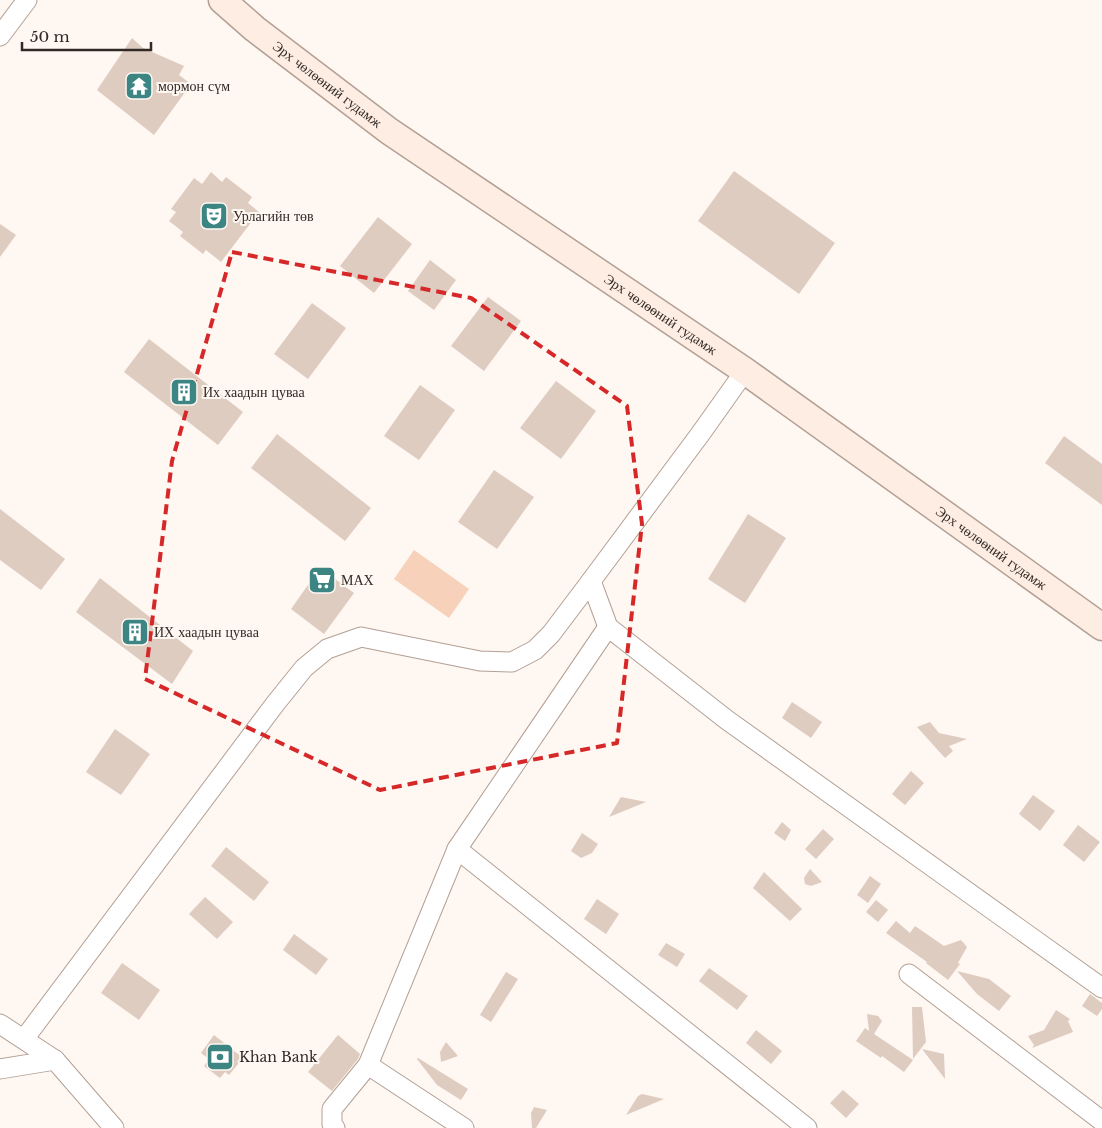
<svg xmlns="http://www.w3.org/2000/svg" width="1102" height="1128" font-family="'Libre Baskerville',serif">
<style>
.green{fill:#f7d1ba}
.building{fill:#dfccc1}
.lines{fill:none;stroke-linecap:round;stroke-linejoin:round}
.street-casing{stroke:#b2a095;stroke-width:21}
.secondary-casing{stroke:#b2a095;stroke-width:29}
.street{stroke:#fff;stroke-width:19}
.secondary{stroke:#feede3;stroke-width:26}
.marked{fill:none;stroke:#d62828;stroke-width:4;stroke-dasharray:10 6;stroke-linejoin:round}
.labels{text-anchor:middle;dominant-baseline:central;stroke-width:4;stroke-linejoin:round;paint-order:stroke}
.street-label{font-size:14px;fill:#302925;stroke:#fff7f2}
.poi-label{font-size:14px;fill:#302925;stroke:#fff7f2;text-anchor:start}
</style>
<rect width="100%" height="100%" fill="#fff7f2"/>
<polygon class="green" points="414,550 469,589 449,618 394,579"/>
<g class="building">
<polygon points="132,38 143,48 184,66 179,75 191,84 154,135 97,90"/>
<polygon points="734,171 835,243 799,294 698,221"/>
<polygon points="211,172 222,182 226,177 252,197 248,203 259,212 221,262 206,250 203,254 180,236 183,232 169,221 176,212 171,209 194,178 202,184"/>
<polygon points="378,217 412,244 374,293 340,266"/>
<polygon points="0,224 16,235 0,257"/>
<polygon points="430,260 456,280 434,310 408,291"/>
<polygon points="488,297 521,321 484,371 451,346"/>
<polygon points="312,303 346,328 308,379 274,354"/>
<polygon points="149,339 243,412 218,445 124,372"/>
<polygon points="556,381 596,411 561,459 520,428"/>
<polygon points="420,385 455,410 419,460 384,436"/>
<polygon points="277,434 371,508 345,541 251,468"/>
<polygon points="1064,436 1102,464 1102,505 1045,463"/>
<polygon points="494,470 534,497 497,549 458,522"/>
<polygon points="0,509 65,559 41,590 0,560"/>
<polygon points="748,514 786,538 745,603 708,579"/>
<polygon points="320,568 354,593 324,634 291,609"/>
<polygon points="100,578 193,651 172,684 76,612"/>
<polygon points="792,702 822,722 811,738 782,718"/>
<polygon points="930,722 939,733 967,739 949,746 953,751 945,758 917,727"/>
<polygon points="115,729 150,754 121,795 86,772"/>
<polygon points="911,771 924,783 905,805 892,794"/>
<polygon points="1033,795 1055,811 1040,831 1019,814"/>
<polygon points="621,797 646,802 609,817"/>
<polygon points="782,822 791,830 785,841 774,833"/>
<polygon points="1078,825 1100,842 1084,862 1063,845"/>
<polygon points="823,829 834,839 816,859 805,849"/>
<polygon points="582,833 598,844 592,853 581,858 571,851"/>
<polygon points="226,847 269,882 254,901 211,866"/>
<polygon points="810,869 822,882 811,886 805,884 804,878"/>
<polygon points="764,872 802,909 790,921 753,888"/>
<polygon points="870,876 881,884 868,903 857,895"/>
<polygon points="205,897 233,922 217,939 189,914"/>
<polygon points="597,899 619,914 606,934 584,919"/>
<polygon points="876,900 888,910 878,922 866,912"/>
<polygon points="896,921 910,933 915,926 944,946 961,940 967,947 958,963 960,964 948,980 926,963 927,962 886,933"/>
<polygon points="294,934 328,959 316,975 283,950"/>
<polygon points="666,943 685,954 677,967 658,955"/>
<polygon points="122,963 160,990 139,1020 101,993"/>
<polygon points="709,968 748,996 737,1010 699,981"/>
<polygon points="957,971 989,979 1011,996 999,1011 977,994"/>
<polygon points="506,972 518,979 491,1022 480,1015"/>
<polygon points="1090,994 1102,1003 1102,1009 1097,1016 1082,1006"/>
<polygon points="912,1007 922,1007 926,1042 913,1059"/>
<polygon points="1056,1010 1070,1019 1068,1021 1073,1032 1032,1048 1034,1045 1028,1036 1044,1030"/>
<polygon points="867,1014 878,1016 882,1021 874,1034 913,1060 904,1072 882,1056 881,1058 856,1041 865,1028 869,1031"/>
<polygon points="756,1030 782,1051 771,1064 746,1043"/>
<polygon points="214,1035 243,1058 229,1075 225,1072 220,1078 204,1066 209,1059 201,1053"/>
<polygon points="338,1035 360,1054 358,1059 332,1091 308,1072"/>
<polygon points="446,1042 458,1056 441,1062 440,1052"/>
<polygon points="922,1049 944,1054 945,1079"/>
<polygon points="418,1058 468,1089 461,1100 437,1085 417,1059"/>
<polygon points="843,1090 859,1104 846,1118 830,1103"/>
<polygon points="642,1094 664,1099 626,1115 638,1096"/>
<polygon points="534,1107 547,1110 536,1128 532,1128 531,1113"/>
</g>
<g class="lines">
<g class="street-casing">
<g id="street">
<polyline points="0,36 27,0"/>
<polyline points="591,581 608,627 727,720 1102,988"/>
<polyline points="457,849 807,1128"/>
<polyline points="909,974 1102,1121"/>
<polyline points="0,1024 55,1060 114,1128"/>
<polyline points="24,1039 275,704 304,668 327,649 361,637 480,661 512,662 535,650 551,634 591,581 701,433 745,371"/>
<polyline points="368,1065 464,1128"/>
<polyline points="0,1069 55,1060"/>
<polyline points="335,1128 332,1124 332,1109 368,1065 457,849 608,627"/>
</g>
</g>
<g class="secondary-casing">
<g id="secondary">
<path id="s1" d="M 222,0 L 255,29 L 389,131 L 745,371 L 1102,627"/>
</g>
</g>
<use href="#street" class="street"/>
<use href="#secondary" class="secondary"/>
</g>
<path class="marked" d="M 232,252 L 471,298 L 627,406 L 642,524 L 617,743 L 380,790 L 145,679 L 172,461 Z"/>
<defs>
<g id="temple-square" transform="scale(1.4375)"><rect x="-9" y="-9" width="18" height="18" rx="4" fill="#3d8583" stroke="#fff7f2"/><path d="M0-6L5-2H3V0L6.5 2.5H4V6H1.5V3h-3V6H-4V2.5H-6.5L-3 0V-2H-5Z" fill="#fff"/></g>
<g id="theatre-square" transform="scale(1.4375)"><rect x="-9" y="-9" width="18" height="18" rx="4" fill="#3d8583" stroke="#fff7f2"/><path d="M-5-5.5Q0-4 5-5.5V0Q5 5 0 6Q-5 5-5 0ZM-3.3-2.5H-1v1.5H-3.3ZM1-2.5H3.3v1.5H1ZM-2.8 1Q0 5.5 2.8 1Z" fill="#fff"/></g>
<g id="building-square" transform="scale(1.4375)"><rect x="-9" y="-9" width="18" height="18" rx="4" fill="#3d8583" stroke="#fff7f2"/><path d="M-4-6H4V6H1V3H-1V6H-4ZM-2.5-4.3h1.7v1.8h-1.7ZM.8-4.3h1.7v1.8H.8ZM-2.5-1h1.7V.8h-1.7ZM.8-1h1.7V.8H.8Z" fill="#fff"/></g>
<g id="supermarket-square" transform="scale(1.4375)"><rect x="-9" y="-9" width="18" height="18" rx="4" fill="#3d8583" stroke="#fff7f2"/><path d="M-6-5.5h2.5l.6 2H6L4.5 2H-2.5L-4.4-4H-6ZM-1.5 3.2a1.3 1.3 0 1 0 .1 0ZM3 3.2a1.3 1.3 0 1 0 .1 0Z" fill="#fff"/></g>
<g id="bank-square" transform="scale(1.4375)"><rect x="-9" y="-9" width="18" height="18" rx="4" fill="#3d8583" stroke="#fff7f2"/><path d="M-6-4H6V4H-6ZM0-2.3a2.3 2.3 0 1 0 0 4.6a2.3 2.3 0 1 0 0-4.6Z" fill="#fff"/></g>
</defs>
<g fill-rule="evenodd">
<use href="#temple-square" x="139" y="86"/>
<use href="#theatre-square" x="214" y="216"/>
<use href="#building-square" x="184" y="392"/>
<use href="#supermarket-square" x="322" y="580"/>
<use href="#building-square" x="135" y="632"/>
<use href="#bank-square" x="220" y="1057"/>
</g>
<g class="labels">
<g class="street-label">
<text stroke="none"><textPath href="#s1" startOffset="135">Эрх чөлөөний гудамж</textPath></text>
<text stroke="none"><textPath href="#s1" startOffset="540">Эрх чөлөөний гудамж</textPath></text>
<text stroke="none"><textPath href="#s1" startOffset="945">Эрх чөлөөний гудамж</textPath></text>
</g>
<g class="poi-label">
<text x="158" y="86">мормон сүм</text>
<text x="233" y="216">Урлагийн төв</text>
<text x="203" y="392">Их хаадын цуваа</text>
<text x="341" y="580">МАХ</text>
<text x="154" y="632">ИХ хаадын цуваа</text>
<text x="239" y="1057">Khan Bank</text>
</g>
</g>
<path d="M22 42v8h129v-8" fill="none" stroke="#302925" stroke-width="2.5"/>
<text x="30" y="42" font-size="15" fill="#302925" stroke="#fff7f2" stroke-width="4" paint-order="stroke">50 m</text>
</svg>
